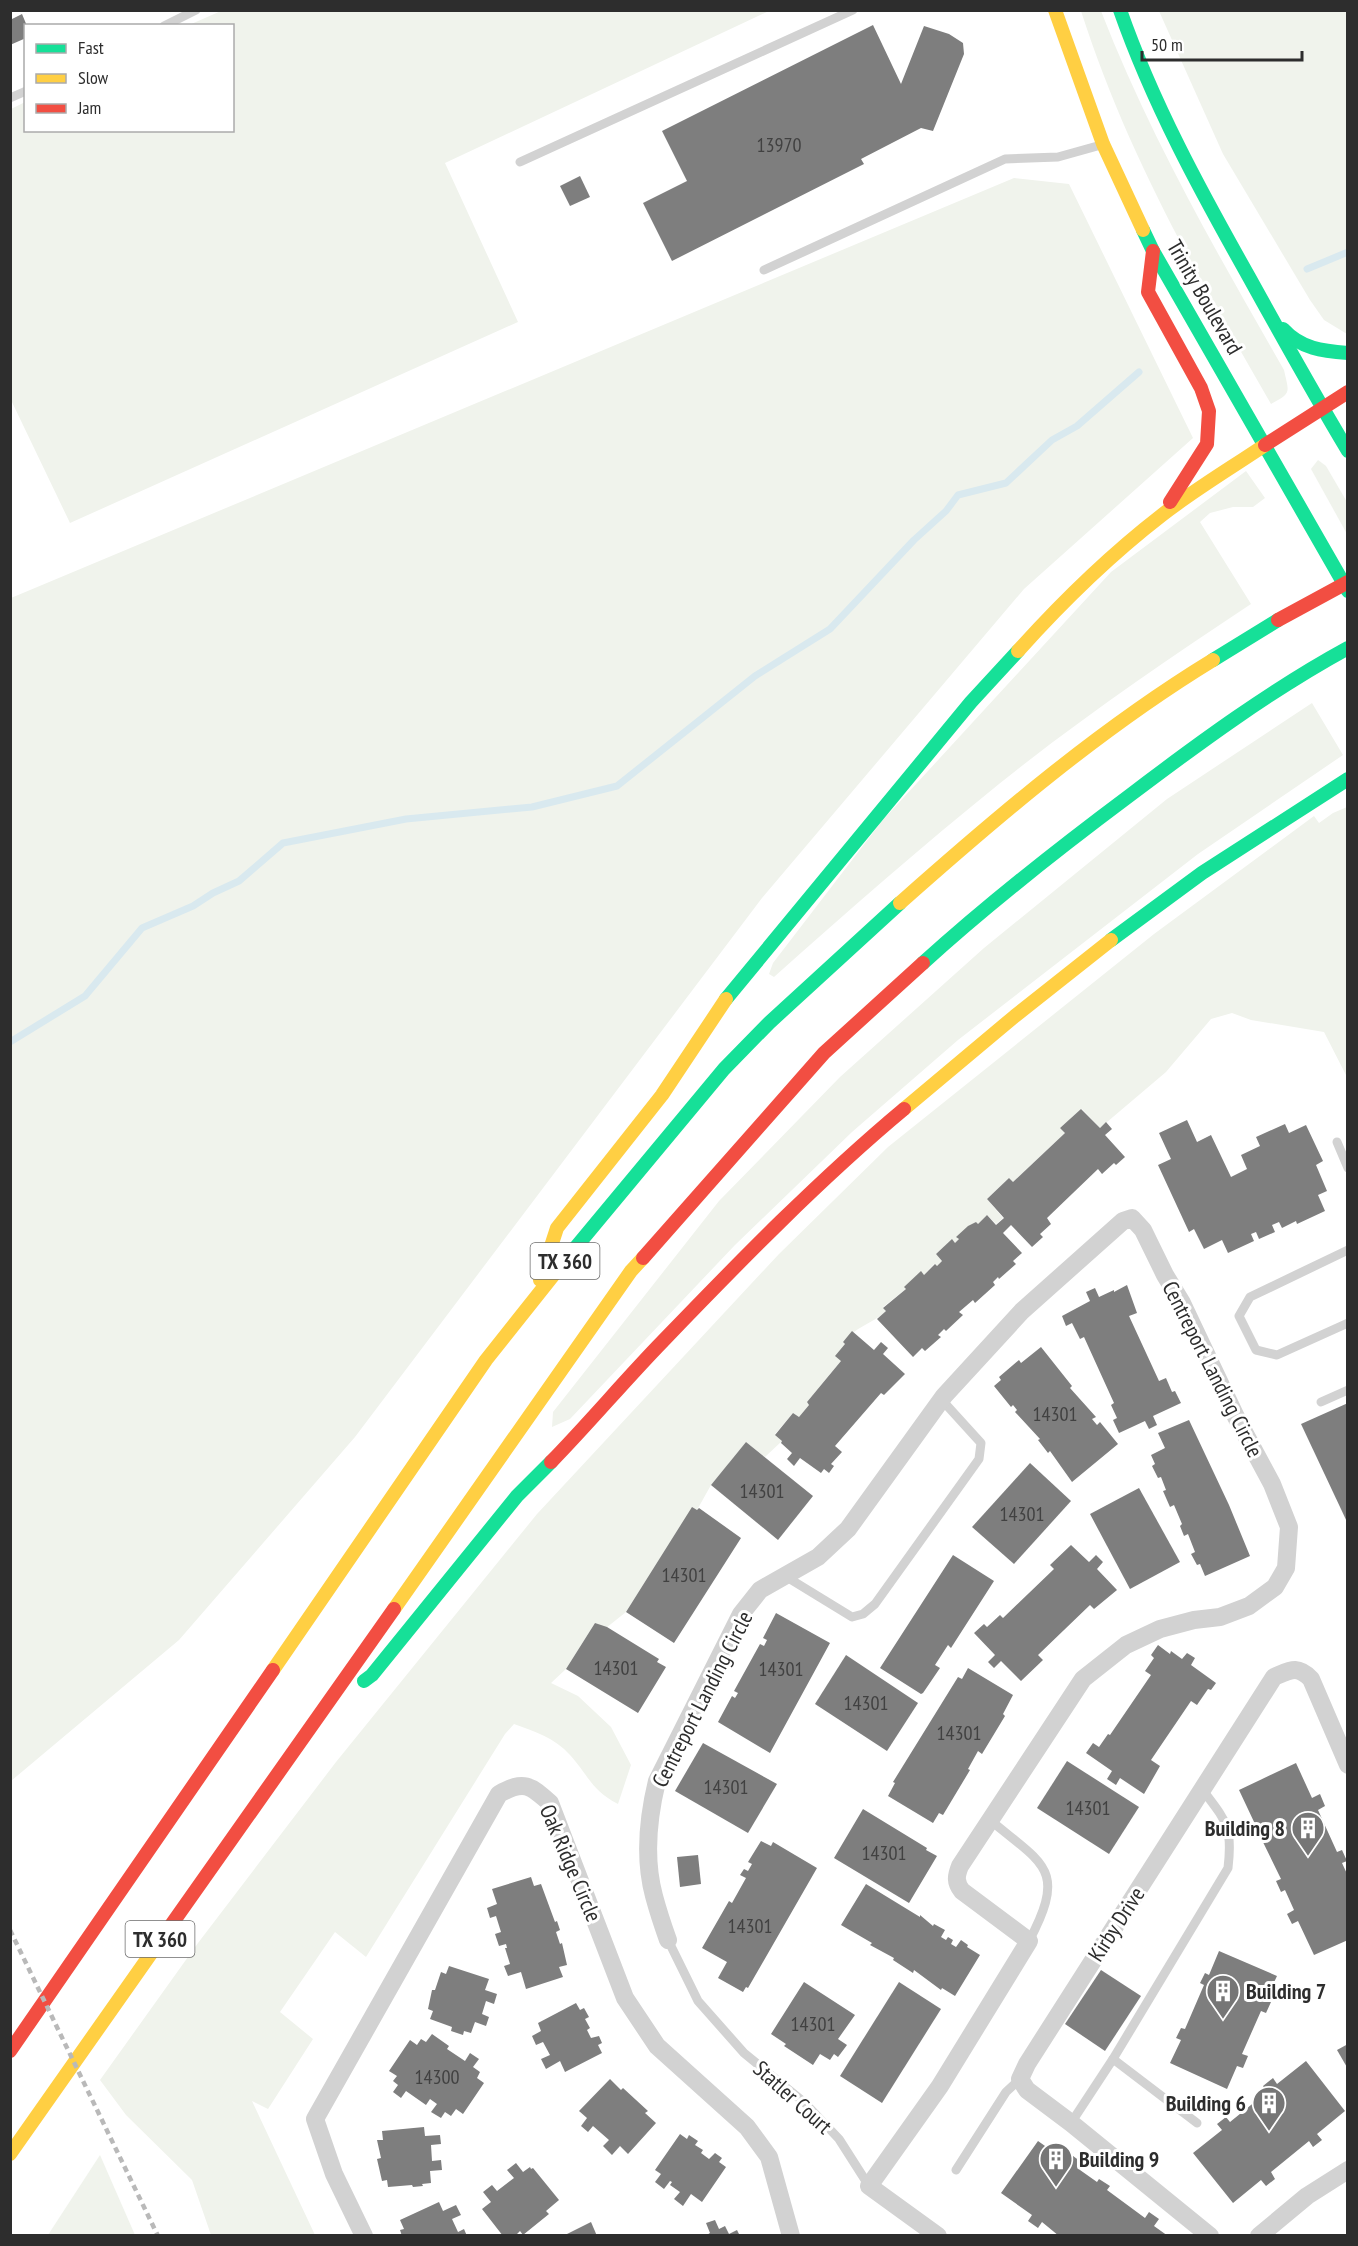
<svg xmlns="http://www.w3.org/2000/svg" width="1358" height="2246" font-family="'PT Sans Narrow',sans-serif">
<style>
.green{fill:#f0f3ec}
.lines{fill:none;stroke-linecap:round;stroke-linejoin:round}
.stream{stroke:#d9e9ef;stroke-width:7}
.building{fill:#7e7e7e}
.lane{stroke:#d2d2d2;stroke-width:9}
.street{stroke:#d2d2d2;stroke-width:18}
.fast{stroke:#16e098;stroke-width:14}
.slow{stroke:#ffcf43;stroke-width:14}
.jam{stroke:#f24e42;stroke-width:14}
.rail{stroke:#b9b9b9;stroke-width:4.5;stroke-dasharray:6 4.5;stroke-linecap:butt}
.jam-bridge{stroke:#f24e42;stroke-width:14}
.labels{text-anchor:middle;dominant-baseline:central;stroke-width:6;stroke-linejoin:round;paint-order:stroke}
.number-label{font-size:20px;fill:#414141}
.shield{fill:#fff;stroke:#6c6c6c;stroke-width:1.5}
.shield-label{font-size:21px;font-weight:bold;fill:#2d2d2d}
.street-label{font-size:22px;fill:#2d2d2d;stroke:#fff}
.poi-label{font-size:22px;font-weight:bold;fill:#2d2d2d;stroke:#fff;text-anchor:end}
</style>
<rect width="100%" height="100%" fill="#fff"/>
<g class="green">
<polygon points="221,11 221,10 769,11 445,163 518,322 70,523 11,400 11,109 25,102 26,130 232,130 232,26 189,25"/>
<path d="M 1081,11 L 1101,11 C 1150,137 1217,253 1284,370 C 1289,393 1292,393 1271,404 C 1196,274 1127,154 1081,11 Z"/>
<polygon points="1159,11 1347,11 1347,334 1324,320 1310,300 1223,154"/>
<polygon points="1014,178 1069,184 1193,438 1024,589 762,898 355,1437 179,1640 11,1781 11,598"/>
<polygon points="1318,460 1326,466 1347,502 1347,534 1311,469"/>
<path d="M 1246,471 L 1265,498 L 1253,507 L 1233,507 L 1210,513 L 1200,522 L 1251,604 C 1165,661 1080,719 999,784 C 922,846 848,911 774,977 L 769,974 L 773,963 L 882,821 L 1111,572 Z"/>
<polygon points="1312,703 1343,755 1198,854 958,1040 852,1132 735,1245 570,1419 552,1427 553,1412 719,1201 840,1077 984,948 1167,799"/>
<path d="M 1347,807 L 1348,1023 L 1346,1037 L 1347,1077 L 1324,1032 L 1251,1020 L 1232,1013 L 1211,1019 L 1166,1072 L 1100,1128 L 1082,1109 L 1079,1111 L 1060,1128 L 1065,1133 L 1013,1182 L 1009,1178 L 987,1199 L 1003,1218 L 996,1224 L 987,1215 L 978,1224 L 976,1222 L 957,1237 L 959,1239 L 955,1243 L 951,1240 L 936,1254 L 942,1261 L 937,1266 L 934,1264 L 924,1275 L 921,1272 L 906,1289 L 883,1307 L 886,1311 C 872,1324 855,1327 843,1342 L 845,1344 L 841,1361 L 807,1402 L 809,1405 L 799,1417 L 793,1413 L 775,1434 L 782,1441 L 765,1457 L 746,1442 L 711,1485 L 697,1510 L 692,1508 L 626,1612 L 606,1628 L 595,1623 L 566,1669 L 551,1683 L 578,1696 L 611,1727 L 631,1765 L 618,1804 C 591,1790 589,1776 570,1755 C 555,1738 534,1731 514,1724 L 505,1734 L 366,1957 L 335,1932 L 280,2012 L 313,2039 L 268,2109 L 252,2101 L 315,2235 L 211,2235 L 192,2180 L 126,2115 L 100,2080 L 198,1943 L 336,1762 L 537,1514 L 779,1254 L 888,1147 L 1154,934 L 1314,816 L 1319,823 L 1333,813 Z"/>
<polygon points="100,2155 135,2235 48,2235"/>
</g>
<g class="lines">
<g class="stream">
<polyline points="1307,269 1348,252"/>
<polyline points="10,1042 85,996 142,928 193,906 213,893 239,881 283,843 406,819 532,807 617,786 755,676 830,629 914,540 946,511 958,495 1006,483 1052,440 1077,426 1139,372"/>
</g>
</g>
<g class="building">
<polygon points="22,14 27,26 26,26 26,38 10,45 10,20"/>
<polygon points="873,25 901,84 924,26 949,34 963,43 964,54 933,131 921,128 861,159 864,164 672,261 643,203 687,181 662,131"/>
<polygon points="580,176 590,197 570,206 560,186"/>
<polygon points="1081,1109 1100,1128 1106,1122 1112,1129 1105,1135 1125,1157 1116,1165 1114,1163 1102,1174 1098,1169 1047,1218 1051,1224 1040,1234 1043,1237 1032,1247 1011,1225 1003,1233 1022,1253 1013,1261 1016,1264 999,1279 998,1277 993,1282 995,1285 975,1303 973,1300 959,1312 963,1315 946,1331 944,1329 938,1335 941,1337 925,1351 922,1348 913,1357 877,1319 886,1311 883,1308 906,1289 904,1287 921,1271 924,1275 935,1264 937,1266 942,1261 936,1254 952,1239 955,1243 959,1239 956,1237 968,1226 976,1222 978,1224 987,1215 996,1225 1004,1218 987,1199 1009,1178 1013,1182 1065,1133 1060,1128"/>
<polygon points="1187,1120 1197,1142 1211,1135 1231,1177 1247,1169 1241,1155 1260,1146 1256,1137 1285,1124 1289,1133 1306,1125 1323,1161 1316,1165 1327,1191 1318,1195 1325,1211 1297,1224 1296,1221 1282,1228 1279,1222 1272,1225 1275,1232 1259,1239 1256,1232 1251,1234 1254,1241 1228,1253 1222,1240 1204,1249 1194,1229 1189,1232 1158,1165 1171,1159 1159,1133"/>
<polygon points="1127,1285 1137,1313 1129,1316 1159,1381 1166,1378 1172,1392 1175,1391 1181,1403 1153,1416 1157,1425 1149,1429 1145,1421 1119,1433 1113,1420 1117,1418 1111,1405 1114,1403 1084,1337 1080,1339 1072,1323 1066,1326 1062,1316 1090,1301 1086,1292 1095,1288 1099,1297 1114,1290 1114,1292"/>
<polygon points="852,1331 874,1350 881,1342 888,1348 883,1354 905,1374 884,1395 881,1393 835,1446 842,1452 831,1464 834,1466 829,1473 824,1469 821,1473 800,1458 794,1466 787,1459 792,1453 781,1443 782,1441 775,1435 793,1413 799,1417 809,1405 807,1402 841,1361 835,1356 845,1344 843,1342"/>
<polygon points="1041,1347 1072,1386 1070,1388 1096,1417 1092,1419 1097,1425 1100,1422 1118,1444 1072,1482 1050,1451 1048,1453 1038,1440 1040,1439 1015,1412 1017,1410 1013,1405 1011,1407 994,1386 1001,1380 999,1377 1019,1360 1021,1363"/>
<polygon points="1348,1403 1348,1524 1301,1424"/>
<polygon points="1189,1420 1229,1505 1250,1556 1205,1576 1200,1564 1197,1565 1191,1554 1195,1552 1188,1534 1184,1536 1180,1526 1182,1524 1174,1505 1170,1507 1163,1491 1166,1490 1161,1477 1158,1478 1152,1466 1155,1464 1151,1455 1165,1448 1158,1433"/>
<polygon points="746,1442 813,1496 778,1540 711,1485"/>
<polygon points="1030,1463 1071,1501 1014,1564 972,1527"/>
<polygon points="1139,1488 1180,1562 1130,1589 1090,1514"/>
<polygon points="692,1507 697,1510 699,1508 741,1538 674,1643 626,1612"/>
<polygon points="1071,1545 1089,1562 1096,1555 1103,1562 1097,1569 1117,1590 1094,1609 1090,1605 1038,1655 1043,1660 1021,1681 1001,1661 994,1668 988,1662 995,1655 974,1633 984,1624 987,1627 1000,1615 1003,1618 1054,1569 1050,1565"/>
<polygon points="953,1555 994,1581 951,1648 948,1645 935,1665 940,1668 923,1693 921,1694 880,1668"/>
<polygon points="776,1613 830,1643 770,1753 718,1722 732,1696 735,1698 738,1693 734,1691 760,1644 764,1646 767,1640 763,1638"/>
<polygon points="595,1623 607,1627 659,1659 657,1662 666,1667 638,1713 566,1669"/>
<polygon points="1158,1645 1170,1654 1171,1651 1182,1659 1187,1653 1195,1658 1191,1665 1216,1683 1211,1690 1208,1689 1197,1705 1191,1701 1151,1760 1160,1766 1144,1794 1120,1778 1116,1785 1107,1779 1112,1771 1086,1753 1093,1743 1099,1747 1108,1734 1110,1735 1151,1675 1145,1671 1154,1658 1151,1655"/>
<polygon points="846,1655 918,1703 887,1751 815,1704"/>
<polygon points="968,1668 1013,1695 1003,1714 1005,1716 982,1754 978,1751 968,1769 970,1770 943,1815 939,1813 933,1823 888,1796 895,1783 893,1782 958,1677 962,1679"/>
<polygon points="703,1743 777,1784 748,1833 675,1791"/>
<polygon points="1067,1761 1139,1807 1109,1854 1037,1808"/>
<polygon points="1296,1763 1312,1798 1320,1794 1325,1806 1318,1810 1337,1852 1342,1850 1347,1861 1342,1863 1348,1876 1348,1940 1314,1955 1298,1921 1292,1924 1287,1914 1294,1910 1285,1890 1281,1892 1276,1881 1281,1879 1260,1836 1253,1839 1248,1827 1255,1824 1239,1790"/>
<polygon points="863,1809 927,1848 926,1850 937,1856 909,1903 834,1858"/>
<polygon points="761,1841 771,1846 773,1842 817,1868 748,1988 746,1987 743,1992 718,1978 727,1962 702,1948 729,1901 732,1903 746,1878 740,1875 744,1869 748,1871 752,1864 748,1862"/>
<polygon points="698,1855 701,1884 680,1887 677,1857"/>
<polygon points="531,1877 534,1886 541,1884 555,1922 557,1921 560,1930 556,1932 560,1944 562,1943 567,1965 559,1967 563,1977 526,1989 521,1972 508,1976 504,1966 510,1964 505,1948 507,1948 506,1944 499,1946 495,1934 501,1932 496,1916 490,1918 487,1908 497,1904 492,1889"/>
<polygon points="866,1884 920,1917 920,1915 933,1926 934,1924 945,1930 941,1937 946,1940 948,1937 953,1940 951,1944 956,1947 961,1940 968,1945 967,1947 980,1955 955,1996 942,1988 941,1990 914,1970 913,1973 893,1960 894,1958 870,1945 872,1943 841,1925"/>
<polygon points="1219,1951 1277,1976 1266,1999 1271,2002 1266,2013 1261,2011 1242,2054 1248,2056 1243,2068 1237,2066 1227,2089 1170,2063 1181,2040 1176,2038 1181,2028 1185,2029 1204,1985 1200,1983 1205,1973 1209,1975"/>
<polygon points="449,1966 489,1979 485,1990 497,1994 494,2004 486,2001 482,2014 489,2017 486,2026 475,2022 471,2033 464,2031 463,2035 451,2031 452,2027 430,2019 433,2011 428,2009 432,1990 435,1990 441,1972 446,1974"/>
<polygon points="1101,1970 1141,1996 1105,2051 1065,2024"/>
<polygon points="804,1982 855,2015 838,2039 847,2045 838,2057 834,2054 830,2060 820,2054 813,2065 784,2046 786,2044 771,2034"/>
<polygon points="899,1982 941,2009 882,2103 840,2076"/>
<polygon points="576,2003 580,2010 584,2008 589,2017 585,2019 590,2028 587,2030 591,2038 599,2036 602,2043 598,2045 602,2053 565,2072 560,2061 546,2069 541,2059 550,2055 543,2042 536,2045 532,2036 541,2031 538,2023"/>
<polygon points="432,2034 449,2046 447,2049 465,2061 470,2053 479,2059 473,2067 480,2072 477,2078 484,2083 463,2114 456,2109 451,2116 445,2112 441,2118 431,2112 437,2104 430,2099 426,2105 406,2091 401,2098 393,2092 398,2085 393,2081 397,2076 389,2071 410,2040 417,2045 421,2039 426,2042"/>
<polygon points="1348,2044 1348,2069 1337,2050"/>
<polygon points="1306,2061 1345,2111 1317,2134 1322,2140 1313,2147 1309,2141 1271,2172 1275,2179 1266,2186 1261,2180 1233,2203 1193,2153 1222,2130 1217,2124 1226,2117 1230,2122 1267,2092 1263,2086 1273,2078 1277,2084"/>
<polygon points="610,2079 621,2090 623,2088 648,2111 645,2113 656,2123 628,2154 620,2146 612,2155 603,2146 609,2140 593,2126 588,2132 581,2126 587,2118 579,2111"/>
<polygon points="424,2127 425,2136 440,2135 441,2144 431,2145 432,2161 441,2160 442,2170 430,2171 431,2183 422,2184 423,2186 413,2187 412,2185 388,2187 387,2180 382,2181 377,2159 381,2158 377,2140 383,2140 382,2131"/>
<polygon points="680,2134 687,2139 689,2135 698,2141 695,2145 703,2150 701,2153 709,2159 715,2153 722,2158 719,2162 726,2167 702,2202 691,2194 683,2206 674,2199 680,2192 670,2185 672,2182 670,2181 664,2189 655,2182 661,2174 655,2170"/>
<polygon points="1038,2141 1069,2163 1073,2156 1084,2164 1080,2170 1097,2182 1099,2179 1110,2186 1107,2190 1145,2218 1149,2212 1159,2219 1154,2226 1168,2236 1059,2236 1042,2222 1038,2228 1028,2221 1032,2215 1001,2193"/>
<polygon points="516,2163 523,2172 530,2167 531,2169 533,2168 559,2200 546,2211 549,2214 523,2235 520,2231 515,2236 503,2236 482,2209 491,2202 483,2192 492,2185 497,2191 514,2178 507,2170"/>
<polygon points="439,2202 443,2211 456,2205 461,2215 452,2219 458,2232 464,2229 467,2236 402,2236 400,2230 404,2229 400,2220"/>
<polygon points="715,2220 719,2229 725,2226 729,2234 737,2230 740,2236 705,2236 710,2233 706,2223"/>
<polygon points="591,2222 597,2236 563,2236"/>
</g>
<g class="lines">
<g class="lane">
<polyline points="164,26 196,10"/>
<polyline points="10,98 26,91"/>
<polyline points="520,162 853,10"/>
<polyline points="764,270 1005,159 1058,157 1101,145"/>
<polyline points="1337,1142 1348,1168"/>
<polyline points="1348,1250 1250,1297 1239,1316 1256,1350 1277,1355 1348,1323"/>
<polyline points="1321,1402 1348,1390"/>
<polyline points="785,1576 852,1617 863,1614 875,1604 979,1459 981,1443 941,1399"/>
<path d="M 990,1820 C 1044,1865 1067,1869 1029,1941"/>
<polyline points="668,1940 698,2001 744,2053 805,2103 839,2139 869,2186"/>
<polyline points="1113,2059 1197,2123"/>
<path d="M 1071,2123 L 1113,2059 L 1228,1868 C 1233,1826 1226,1821 1202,1789"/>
<polyline points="956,2170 1006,2092 1020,2079"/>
</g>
<g class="street">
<path d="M 668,1940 C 663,1926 658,1911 654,1896 C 644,1859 648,1818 657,1781 L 741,1614 L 760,1590 L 818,1557 L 848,1529 L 944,1396 L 1022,1311 L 1123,1221 L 1132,1218 L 1143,1230 L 1165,1275 L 1182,1303 L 1236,1417 L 1272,1484 L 1289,1527 L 1286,1568 L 1275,1587 L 1249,1606 L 1220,1617 L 1194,1620 L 1160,1629 L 1126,1645 L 1083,1679 L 960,1866 C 956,1876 955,1882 962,1891 L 1029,1941 L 940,2086 L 869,2186 L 938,2236"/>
<path d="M 364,2236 L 334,2174 L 315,2119 L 499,1794 C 524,1780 530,1785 550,1803 L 625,1998 L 657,2046 L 747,2127 L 769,2157 L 791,2236"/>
<path d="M 1210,2236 L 1071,2123 L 1027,2090 L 1020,2079 L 1027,2064 L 1274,1677 C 1291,1670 1297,1665 1311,1679 L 1348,1765"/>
<polyline points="1259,2236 1307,2196 1348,2170"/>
</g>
<g class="fast">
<path d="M 1120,10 C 1153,104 1200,190 1249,277 C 1281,335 1314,394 1348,451"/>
<polyline points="1143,230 1153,251 1348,591"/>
<path d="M 1283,329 C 1301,349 1323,351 1348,353"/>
<polyline points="1213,660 1278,620"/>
<polyline points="1111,940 1202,873 1348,779"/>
<path d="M 923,963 C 988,904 1058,849 1129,796 C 1199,743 1271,690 1348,648"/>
<polyline points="726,999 971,702 1018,651"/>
<polyline points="571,1253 724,1069 769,1023 900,903"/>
<polyline points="364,1681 372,1675 517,1496 551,1462"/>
</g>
<g class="slow">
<polyline points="1055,10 1103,144 1143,230"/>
<path d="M 1018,651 C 1062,602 1109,556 1162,515 C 1194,490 1231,468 1265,445"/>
<path d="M 900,903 C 998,816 1100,729 1213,660"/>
<polyline points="904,1109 1015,1016 1111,940"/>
<polyline points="540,1280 557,1228 662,1095 726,999"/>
<polyline points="394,1609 631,1271 643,1258"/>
<polyline points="273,1670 486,1360 571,1253"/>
<polyline points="10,2154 157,1945"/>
</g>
<g class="jam">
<polyline points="1153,251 1148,292 1201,388 1209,411 1207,444 1170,502"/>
<polyline points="1265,445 1348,392"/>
<polyline points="643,1258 824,1053 923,963"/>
<path d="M 551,1462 C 590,1422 625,1380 663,1341 C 740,1261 819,1180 904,1109"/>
<polyline points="157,1945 394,1609"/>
<polyline points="10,2051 273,1670"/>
</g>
<polyline class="rail" points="10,1930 158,2236"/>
<polyline class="jam-bridge" points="1278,620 1348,582"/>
</g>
<defs>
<g id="building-pin" transform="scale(1.725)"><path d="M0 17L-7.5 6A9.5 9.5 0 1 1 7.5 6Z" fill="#767676" stroke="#fff"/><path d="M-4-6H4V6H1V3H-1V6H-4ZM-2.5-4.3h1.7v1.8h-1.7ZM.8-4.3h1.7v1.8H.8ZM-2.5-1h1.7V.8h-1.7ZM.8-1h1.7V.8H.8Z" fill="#fff"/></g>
</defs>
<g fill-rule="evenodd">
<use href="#building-pin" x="1308" y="1828"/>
<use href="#building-pin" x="1223" y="1991"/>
<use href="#building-pin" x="1269" y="2103"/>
<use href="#building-pin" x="1056" y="2159"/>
</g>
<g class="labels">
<g class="number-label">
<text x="779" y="145">13970</text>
<text x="1055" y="1414">14301</text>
<text x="762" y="1491">14301</text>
<text x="1022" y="1514">14301</text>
<text x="684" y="1575">14301</text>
<text x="616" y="1668">14301</text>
<text x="781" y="1669">14301</text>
<text x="866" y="1703">14301</text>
<text x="959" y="1733">14301</text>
<text x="726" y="1787">14301</text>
<text x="1088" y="1808">14301</text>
<text x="884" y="1853">14301</text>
<text x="750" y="1926">14301</text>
<text x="813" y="2024">14301</text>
<text x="437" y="2077">14300</text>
</g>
<g class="shield">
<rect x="530.5" y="1243" width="69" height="36" rx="4.5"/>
<rect x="125.5" y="1921" width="69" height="36" rx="4.5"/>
</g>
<g class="shield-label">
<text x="565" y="1261">TX 360</text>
<text x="160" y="1939">TX 360</text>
</g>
<g class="street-label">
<text transform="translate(1205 297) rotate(60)">Trinity Boulevard</text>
<text transform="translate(1213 1369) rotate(63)">Centreport Landing Circle</text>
<text transform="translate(702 1699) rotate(-63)">Centreport Landing Circle</text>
<text transform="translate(571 1863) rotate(67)">Oak Ridge Circle</text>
<text transform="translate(1116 1924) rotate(-57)">Kirby Drive</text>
<text transform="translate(793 2097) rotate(42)">Statler Court</text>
</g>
<g class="poi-label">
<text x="1285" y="1828">Building 8</text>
<text x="1246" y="1991" text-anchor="start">Building 7</text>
<text x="1246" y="2103">Building 6</text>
<text x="1079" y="2159" text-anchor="start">Building 9</text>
</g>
</g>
<rect width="1358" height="2246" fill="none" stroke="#2d2d2d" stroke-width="24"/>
<rect x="24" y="24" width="210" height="108" fill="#ffffff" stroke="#ababab" stroke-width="1.5"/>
<rect x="36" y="44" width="30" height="9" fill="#16e098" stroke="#ababab" stroke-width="1.5"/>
<text x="78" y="54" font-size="18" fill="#2d2d2d">Fast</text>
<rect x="36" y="74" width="30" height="9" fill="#ffcf43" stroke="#ababab" stroke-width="1.5"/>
<text x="78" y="84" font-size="18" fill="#2d2d2d">Slow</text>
<rect x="36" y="104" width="30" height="9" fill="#f24e42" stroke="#ababab" stroke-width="1.5"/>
<text x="78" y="114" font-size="18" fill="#2d2d2d">Jam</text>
<path d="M1142 51v9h160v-9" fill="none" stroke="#2d2d2d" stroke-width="3"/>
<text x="1151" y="51" font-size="18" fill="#2d2d2d" stroke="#ffffff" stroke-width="4.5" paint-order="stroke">50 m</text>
</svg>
